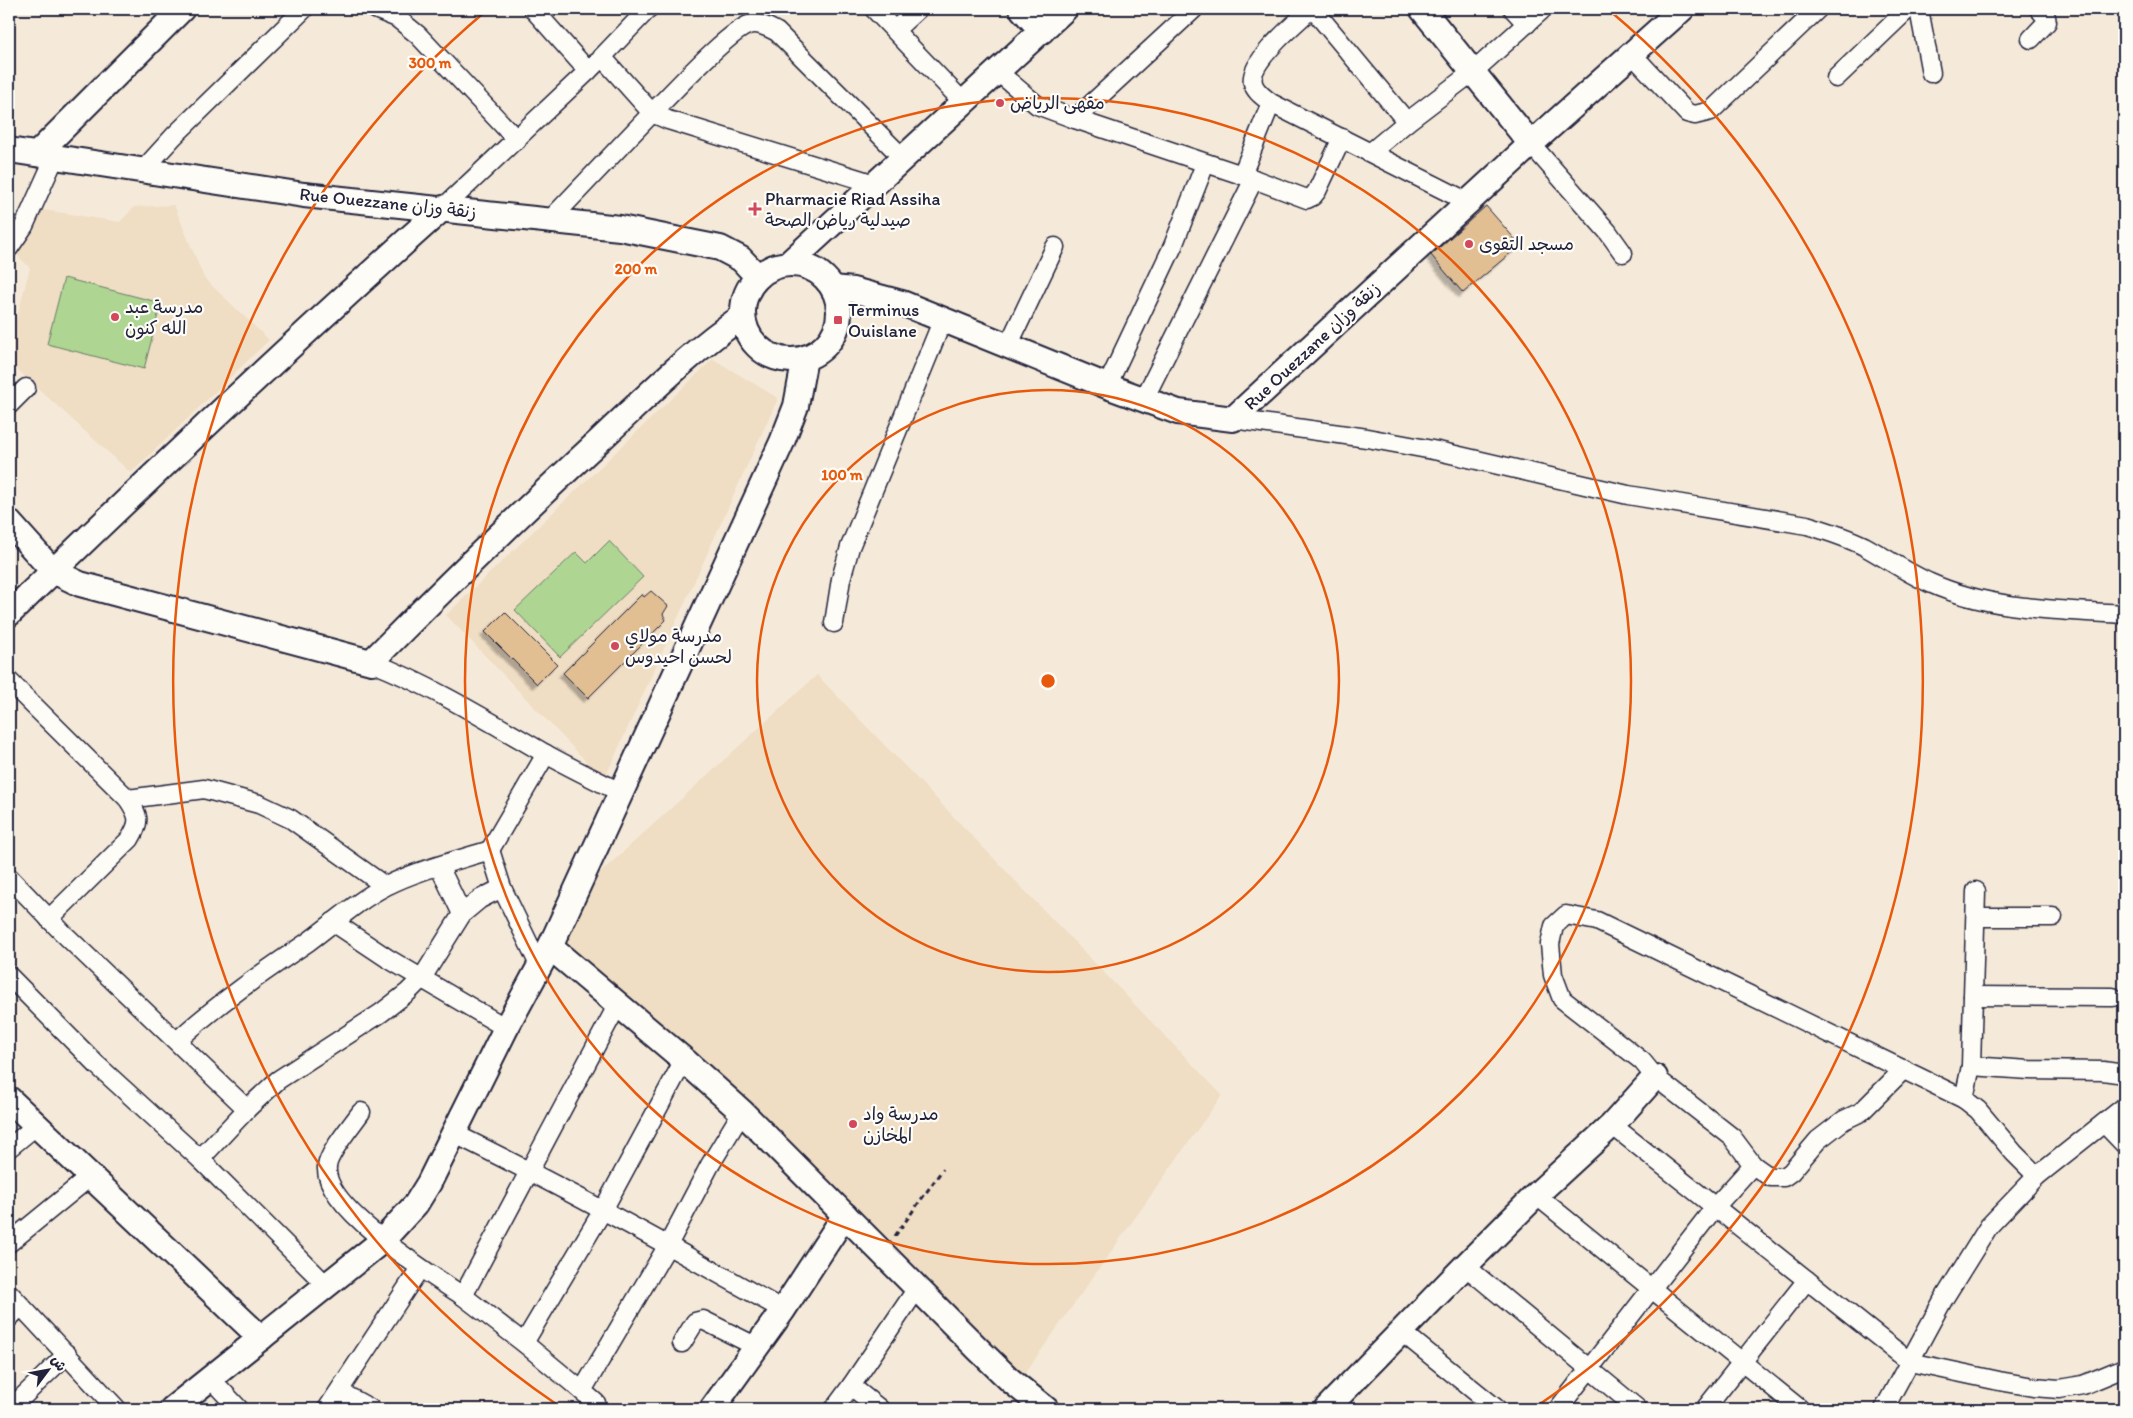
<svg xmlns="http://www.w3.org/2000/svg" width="2133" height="1418" font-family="Itim,'Playpen Sans Arabic',sans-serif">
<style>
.built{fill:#efddc4}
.green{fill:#aed692;stroke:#687c66}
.building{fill:#e1bf93;stroke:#22223b;filter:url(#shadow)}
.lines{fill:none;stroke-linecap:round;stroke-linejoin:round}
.street-casing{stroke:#22223b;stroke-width:21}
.secondary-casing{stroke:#22223b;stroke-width:28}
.path{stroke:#22223b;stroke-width:3;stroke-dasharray:5 4;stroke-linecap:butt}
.street{stroke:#fdfcf7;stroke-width:18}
.secondary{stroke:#fdfcf7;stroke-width:24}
.ring{fill:none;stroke:#e8590c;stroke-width:2.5}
.poi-dot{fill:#d1495b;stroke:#fdfcf7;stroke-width:2}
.labels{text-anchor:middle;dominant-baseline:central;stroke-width:4.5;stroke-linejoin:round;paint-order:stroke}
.poi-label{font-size:18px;fill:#22223b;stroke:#fdfcf7;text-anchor:start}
.street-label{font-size:18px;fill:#22223b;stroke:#fdfcf7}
.centre{fill:#e8590c;stroke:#fdfcf7;stroke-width:2.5}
.ring-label{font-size:15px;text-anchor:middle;font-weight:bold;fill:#e8590c;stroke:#fdfcf7;stroke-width:4.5;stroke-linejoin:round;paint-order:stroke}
</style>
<defs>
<filter id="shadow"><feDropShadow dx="-4.5" dy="4.5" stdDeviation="1" flood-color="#0004"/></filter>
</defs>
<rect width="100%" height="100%" fill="#f5ead9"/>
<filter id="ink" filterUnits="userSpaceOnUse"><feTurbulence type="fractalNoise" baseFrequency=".02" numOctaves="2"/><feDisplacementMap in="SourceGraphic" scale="10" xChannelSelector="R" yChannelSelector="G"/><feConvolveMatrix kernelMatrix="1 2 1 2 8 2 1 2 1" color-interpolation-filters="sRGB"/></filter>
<g filter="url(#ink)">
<g class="built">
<polygon points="174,205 204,278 269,340 131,473 9,362 9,314 16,321 30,268 15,253 38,209 120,222 134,207"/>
<polygon points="713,359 778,398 604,780 446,615"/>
<polygon points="817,675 1222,1095 1023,1376 565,941 600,873"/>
</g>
<g class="green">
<polygon points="64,278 161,303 144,369 47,344"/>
<polygon points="609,541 643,577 560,657 515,610 576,552 587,563"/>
</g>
<g class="building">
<polygon points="1486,206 1520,245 1463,293 1431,255"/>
<polygon points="651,591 668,606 663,614 666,620 588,698 563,673 642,594 644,597"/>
<polygon points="505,612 557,664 537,684 485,632"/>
</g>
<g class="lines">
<g class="street-casing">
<g id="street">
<polyline points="375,9 397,18 418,35 517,140"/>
<polyline points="533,9 588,71 596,63"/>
<path d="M 648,9 L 602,57 L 652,113 C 669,96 733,26 752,24 C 761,23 769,28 777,32 L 903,158"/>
<polyline points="874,9 964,103"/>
<polyline points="1194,9 1075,119 1242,175 1271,103"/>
<path d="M 1311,9 C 1296,23 1248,62 1253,83 C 1255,92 1264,97 1271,103 L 1468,202"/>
<polyline points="1313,9 1407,122 1371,152"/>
<polyline points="1513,9 1527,24"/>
<polyline points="1919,9 1931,73"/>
<polyline points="895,30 918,9"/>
<polyline points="2031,39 2047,22 2046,17 2039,9"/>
<polyline points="1632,54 1687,113 1695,115 1711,111 1818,9"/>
<polyline points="998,72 1037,105 1075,119"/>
<polyline points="1836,78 1908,9"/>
<polyline points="1407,122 1474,71 1543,9"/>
<polyline points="1531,144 1608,232 1623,253"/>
<polyline points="143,170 174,136 304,9"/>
<polyline points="1243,175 1307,199 1313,196 1317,191 1342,138"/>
<polyline points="443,208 588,71"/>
<polyline points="550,220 652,113 668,120 875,184"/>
<polyline points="9,248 24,226 55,157"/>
<polyline points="1008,346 1055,247"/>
<polyline points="1107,386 1173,246 1205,164"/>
<polyline points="1144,399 1254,179"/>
<polyline points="9,405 26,388"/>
<path d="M 1233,419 L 1367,438 L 1438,451 L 1628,495 L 1807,525 C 1827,531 1846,537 1864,546 C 1886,558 1907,573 1930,583 C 1990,610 2060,610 2124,614"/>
<polyline points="834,623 841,579 850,547 943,319"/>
<path d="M 371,662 C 432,686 487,720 544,753 C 569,767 596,780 622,793"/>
<path d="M 9,681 L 128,799 C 139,816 141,821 130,839 L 49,919"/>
<polyline points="128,799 204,789 259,804 291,819 385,886"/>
<polyline points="490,850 546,754"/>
<polyline points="439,866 462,914"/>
<polyline points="9,877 62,932 247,1109 200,1159 97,1065 9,976"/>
<polyline points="1976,917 2053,917"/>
<polyline points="333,922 387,958 506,1028"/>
<polyline points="1973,996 2113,997"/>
<path d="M 177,1041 C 218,1003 262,973 308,942 C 334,923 357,901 386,886 C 418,870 455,861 490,850 L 502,888 L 540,967"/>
<polyline points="1971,1066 2029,1070 2103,1071 2124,1074"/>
<polyline points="1964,1099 1971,1066 1976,891"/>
<polyline points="247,1109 278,1080 381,1013 408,992 422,978 462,914 480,899 502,888"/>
<path d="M 361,1112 C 352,1125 328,1153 327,1167 C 323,1208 431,1275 463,1296 L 618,1004"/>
<polyline points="2104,1123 2124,1144"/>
<polyline points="1612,1125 1910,1362 1999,1381 2034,1387 2059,1389 2083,1385 2124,1368"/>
<path d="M 453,1133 C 565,1188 674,1248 783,1310"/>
<polyline points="9,1148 37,1125"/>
<polyline points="200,1159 326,1285"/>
<polyline points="1753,1165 1770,1177 1784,1177 1791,1172 1818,1140 1844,1120 1861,1112 1904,1069"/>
<polyline points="1536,1195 1800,1409"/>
<polyline points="9,1243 91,1176"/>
<polyline points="1465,1266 1638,1409"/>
<polyline points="9,1293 117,1409"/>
<polyline points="463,1296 524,1343 582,1391"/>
<polyline points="9,1318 21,1306"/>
<polyline points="1402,1332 1497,1409"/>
<polyline points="524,1343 603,1210 684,1060"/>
<polyline points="682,1343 695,1322 703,1320 757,1347"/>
<polyline points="211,1379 239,1409"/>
<polyline points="340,1392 371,1409"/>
<polyline points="10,1409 67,1354"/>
<polyline points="327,1409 420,1268"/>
<polyline points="596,1409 596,1403 582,1391 668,1245 710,1165 742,1112"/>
<polyline points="834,1409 851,1386"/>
<polyline points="880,1409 851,1386 918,1287"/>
<polyline points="1558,1409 1715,1207 1753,1165 1732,1137 1655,1077 1642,1061 1562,999 1553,975 1550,944 1554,926 1566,915 1597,921 1964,1099 1978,1110 2014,1153 2037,1176"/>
<polyline points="1705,1409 1807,1280"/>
<polyline points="1884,1409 1943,1300 1989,1226 2037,1176 2124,1107"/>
</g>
</g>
<g class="secondary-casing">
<g id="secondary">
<polyline points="1022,9 1042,31"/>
<polyline points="1422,9 1531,144"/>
<polyline points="9,150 304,195 620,228 720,248 741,259 758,277"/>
<polyline points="37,154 182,9"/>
<polyline points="788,264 1065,9"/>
<circle cx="791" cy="312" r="48"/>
<polyline points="833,288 853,290 902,303 1107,386 1178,412 1233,419 1531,144 1682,9"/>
<path d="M 9,522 L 53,571 L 80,584 L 371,662 C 446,586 522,512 600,440 C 646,397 691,351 743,316"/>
<path d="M 9,614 C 151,476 295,340 443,208"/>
<polyline points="550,947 684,1060 742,1112 979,1350 1010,1380 1046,1409"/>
<polyline points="9,1099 261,1338"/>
<polyline points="172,1409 382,1241 416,1204 429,1183 506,1028 550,947 782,442 796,406 805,358"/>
<polyline points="712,1409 783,1310 845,1215"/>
<polyline points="1326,1409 1465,1266 1536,1195 1612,1125 1655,1077"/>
</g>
</g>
<polyline class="path" points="895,1236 943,1169"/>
<use href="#street" class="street"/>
<use href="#secondary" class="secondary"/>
</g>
</g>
<g class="ring">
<circle cx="1048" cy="681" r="291"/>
<circle cx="1048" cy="681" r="583"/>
<path d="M559 1406A874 874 0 0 1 486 11M1610 11A874 874 0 0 1 1537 1406"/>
</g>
<g class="poi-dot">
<circle cx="1000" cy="103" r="5"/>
<path d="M752.5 201.5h5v5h5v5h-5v5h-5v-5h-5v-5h5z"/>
<circle cx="1469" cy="244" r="5"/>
<circle cx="115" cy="317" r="5"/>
<rect x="833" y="315" width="10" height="10" rx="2.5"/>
<circle cx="615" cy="646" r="5"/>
<circle cx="853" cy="1124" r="5"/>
</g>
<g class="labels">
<g class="poi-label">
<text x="1010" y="103">مقهى الرياض</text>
<text x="765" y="199">Pharmacie Riad Assiha<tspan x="765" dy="21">صيدلية رياض الصحة</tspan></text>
<text x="1479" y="244">مسجد التقوى</text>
<text x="125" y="307">مدرسة عبد<tspan x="125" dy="21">الله كنون</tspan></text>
<text x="848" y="310">Terminus<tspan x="848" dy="21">Ouislane</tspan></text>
<text x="625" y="636">مدرسة مولاي<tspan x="625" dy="21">لحسن احيدوس</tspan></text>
<text x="863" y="1114">مدرسة واد<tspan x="863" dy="21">المخازن</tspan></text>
</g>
<g class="street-label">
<text transform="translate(388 203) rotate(6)">Rue Ouezzane زنقة وزان</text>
<text transform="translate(1312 346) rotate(-43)">Rue Ouezzane زنقة وزان</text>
</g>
</g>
<circle cx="1048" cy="681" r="8" class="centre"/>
<g class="ring-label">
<text x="430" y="68">300 m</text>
<text x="636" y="274">200 m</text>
<text x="842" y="480">100 m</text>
</g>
<rect width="2133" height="1418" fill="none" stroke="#fdfcf7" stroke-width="30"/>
<rect x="15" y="15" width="2103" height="1388" fill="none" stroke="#22223b" stroke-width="2" filter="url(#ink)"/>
<g transform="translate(48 1370) rotate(58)" stroke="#fdfcf7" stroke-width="4" paint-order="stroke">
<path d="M0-4L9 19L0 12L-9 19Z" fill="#22223b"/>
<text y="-8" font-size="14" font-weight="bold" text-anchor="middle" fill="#22223b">ش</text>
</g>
</svg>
